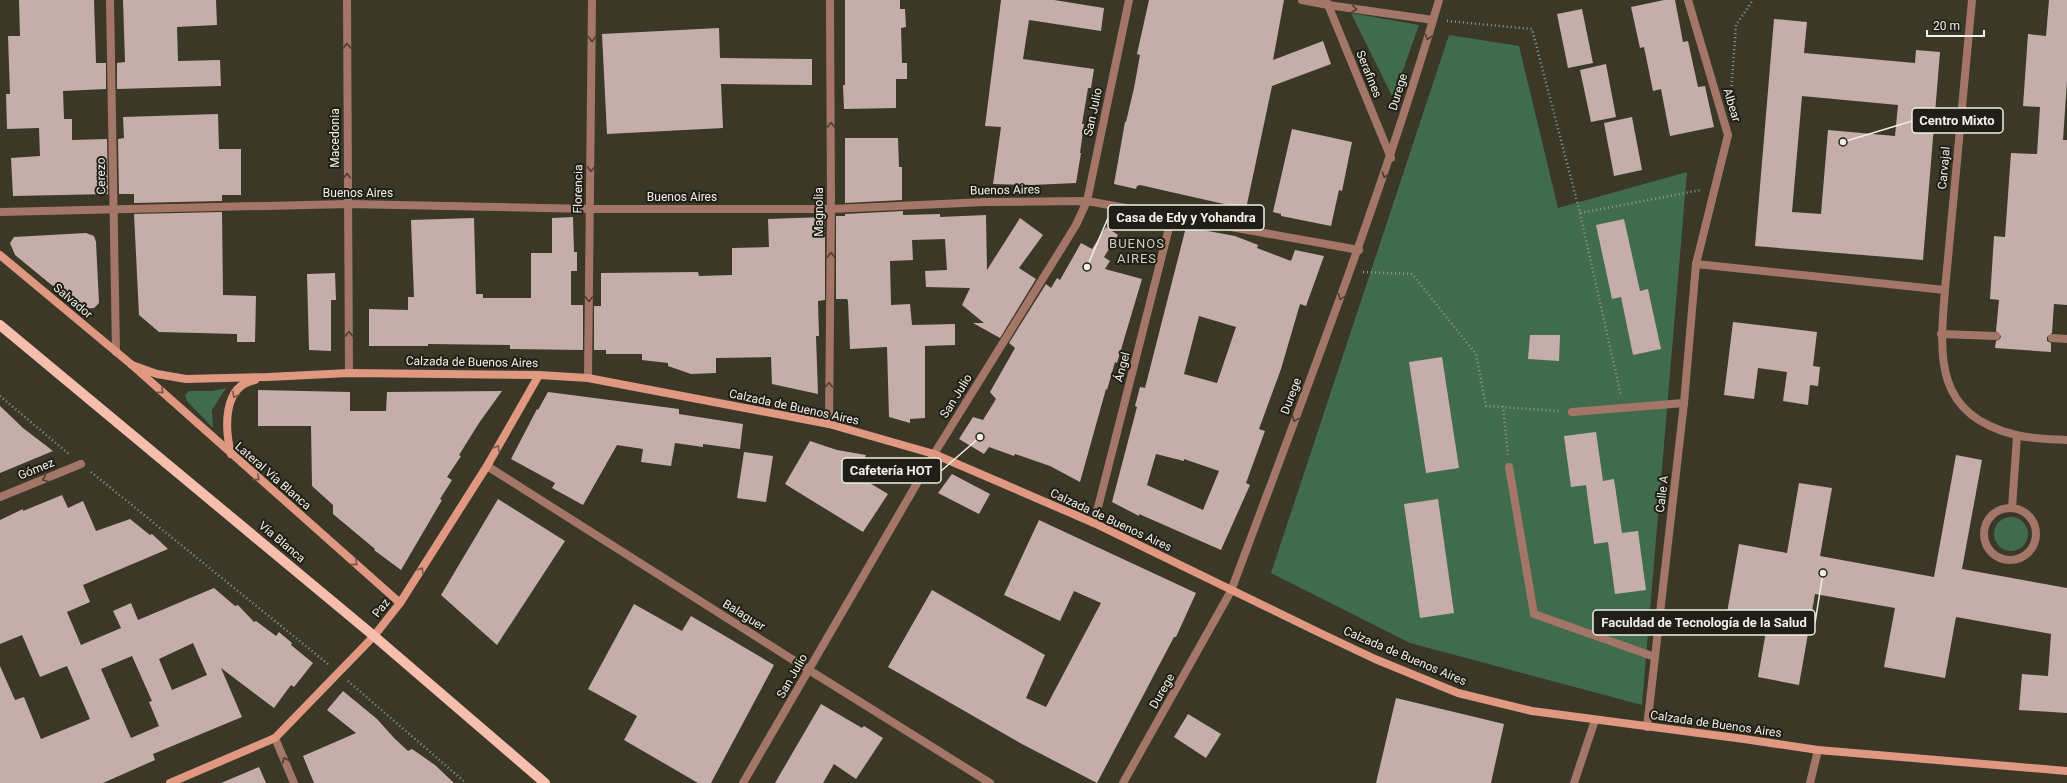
<svg xmlns="http://www.w3.org/2000/svg" width="2067" height="783" font-family="Roboto,sans-serif">
<style>
.green{fill:#406c4d}
.building{fill:#c5aea9;fill-rule:evenodd}
.lines{fill:none;stroke-linecap:round;stroke-linejoin:round}
.path{stroke:#999789;stroke-width:2.5;stroke-dasharray:1 3;stroke-linecap:butt}
.lane{stroke:#a47667;stroke-width:8}
.street{stroke:#a47667;stroke-width:8}
.secondary{stroke:#e09881;stroke-width:8}
.primary{stroke:#f6beac;stroke-width:10}
.oneway{stroke:#4e3d33}
.oneway2{stroke:#765547}
.labels{text-anchor:middle;dominant-baseline:central;stroke-width:4;stroke-linejoin:round;paint-order:stroke}
.street-label{font-size:12px;fill:#f1f0e5;stroke:#201f17}
.neighbourhood-label{font-size:13px;letter-spacing:1px;fill:#d1ceb9;stroke:#201f17}
.leader{fill:none;stroke:#f1f0e5;stroke-width:1.5}
.callout-dot{fill:#f1f0e5;stroke:#201f17;stroke-width:1.5}
.callout{fill:#201f17;stroke:#f1f0e5;stroke-width:1.5}
.callout-label{font-size:13px;text-anchor:middle;font-weight:bold;fill:#f1f0e5}
</style>
<rect width="100%" height="100%" fill="#3b3827"/>
<g class="green">
<polygon points="1351,13 1419,25 1393,98"/>
<polygon points="1449,35 1519,46 1558,208 1687,172 1642,705 1410,643 1271,573"/>
<polygon points="226,388 212,410 213,428 187,401 185,395 189,391 212,391"/>
<circle cx="2011" cy="534" r="17"/>
</g>
<g class="building">
<polygon points="19,0 94,0 96,63 106,63 106,89 63,91 64,119 72,119 72,140 107,139 108,194 13,196 11,158 40,156 39,128 7,129 6,94 10,94 8,36 20,36"/>
<polygon points="123,0 216,0 217,25 177,27 178,61 220,60 221,86 117,89 117,63 125,62"/>
<polygon points="845,0 900,0 900,9 905,9 906,27 901,28 902,63 907,63 907,79 896,79 896,108 844,109 843,85 845,85"/>
<polygon points="1001,0 1054,0 1104,8 1101,31 1029,20 1023,59 1094,69 1091,88 1088,88 1082,124 1084,124 1080,153 1081,153 1076,183 1032,185 993,184 1001,127 985,126"/>
<polygon points="1149,0 1284,0 1273,60 1323,41 1331,64 1272,86 1246,209 1140,185 1137,186 1136,189 1114,184 1125,122 1126,122 1134,88 1140,55 1137,54"/>
<polygon points="1664,0 1675,0 1683,42 1688,41 1698,87 1705,86 1714,127 1670,136 1661,89 1653,91 1644,47 1640,48 1631,7"/>
<polygon points="2049,0 2067,0 2067,81 2063,140 2067,140 2067,305 2054,304 2052,333 2047,337 2047,341 2051,343 2051,352 1995,348 1996,341 2000,339 2001,336 1996,331 1999,300 1990,299 1994,236 2005,237 2011,153 2037,154 2040,107 2023,106 2028,34 2046,36"/>
<polygon points="1582,9 1593,63 1568,68 1557,14"/>
<path d="M 1774,19 L 1807,22 L 1804,53 L 1915,63 L 1916,50 L 1940,52 L 1923,260 L 1755,246 ZM 1802,96 L 1898,105 L 1895,136 L 1828,130 L 1821,214 L 1792,212 Z"/>
<polygon points="719,28 720,58 812,59 812,85 721,84 723,128 607,134 602,34"/>
<polygon points="1606,64 1616,117 1591,122 1580,70"/>
<polygon points="218,114 219,149 241,149 241,195 222,195 222,201 134,203 134,194 119,194 118,139 124,138 123,117"/>
<polygon points="1632,117 1642,170 1614,176 1604,123"/>
<polygon points="1292,129 1352,142 1342,191 1339,190 1331,226 1281,216 1281,214 1273,212"/>
<polygon points="845,138 898,138 899,167 902,167 902,200 845,203"/>
<polygon points="903,211 903,215 940,214 940,217 986,215 987,270 1020,218 1043,235 1019,268 1036,279 1000,338 973,323 984,323 962,305 970,288 926,287 925,271 947,270 945,239 912,240 913,260 890,261 891,305 910,304 912,325 955,324 955,345 925,346 925,418 910,419 910,423 889,417 887,347 850,349 848,301 847,299 836,299 836,216 845,216 845,214"/>
<polygon points="222,212 223,295 256,296 255,342 237,342 237,334 159,332 139,315 134,214"/>
<polygon points="573,217 574,252 577,252 577,271 571,271 571,305 583,305 583,350 510,349 510,345 428,344 428,346 369,346 369,309 408,310 408,297 414,297 411,220 474,218 476,294 483,294 483,298 531,298 531,253 552,253 552,218"/>
<polygon points="825,217 825,300 818,301 819,336 816,336 818,394 772,384 771,357 716,358 716,373 691,374 668,366 668,363 642,360 642,354 606,354 606,350 594,350 594,306 601,306 601,273 698,272 699,276 732,275 732,248 769,247 768,219"/>
<polygon points="1624,219 1640,291 1648,289 1661,349 1633,355 1621,297 1612,299 1596,225"/>
<polygon points="1106,227 1118,235 1104,257 1110,261 1105,269 1142,279 1117,363 1115,362 1107,390 1106,389 1080,482 1050,466 1015,454 1014,456 989,447 984,454 959,439 973,417 983,420 996,399 990,392 1015,348 1009,343 1046,284 1051,288 1057,278 1060,280 1081,243 1092,249"/>
<path d="M 1186,227 L 1235,236 L 1258,245 L 1257,248 L 1291,261 L 1295,250 L 1324,256 L 1306,306 L 1300,304 L 1281,369 L 1259,429 L 1265,431 L 1246,483 L 1250,485 L 1221,550 L 1139,514 L 1139,516 L 1112,502 L 1137,407 L 1135,406 L 1140,387 L 1145,388 ZM 1199,316 L 1236,327 L 1217,383 L 1184,374 ZM 1156,454 L 1184,461 L 1184,459 L 1219,471 L 1203,510 L 1147,485 Z"/>
<polygon points="86,233 94,236 96,242 99,303 94,308 81,309 15,255 10,243 14,237"/>
<polygon points="335,273 336,300 331,300 331,351 309,350 307,274"/>
<polygon points="1733,322 1817,332 1813,366 1820,367 1818,386 1810,385 1808,405 1783,401 1787,372 1758,368 1754,399 1724,395"/>
<polygon points="1530,335 1560,335 1559,361 1528,359"/>
<polygon points="1442,357 1459,468 1426,473 1409,362"/>
<polygon points="258,390 350,392 350,411 386,411 387,392 502,391 479,423 459,455 461,456 447,477 452,480 440,499 442,500 401,570 374,550 375,549 333,514 333,505 312,486 311,426 258,426"/>
<polygon points="548,392 679,409 679,414 743,424 740,449 703,444 703,447 675,443 671,466 641,462 643,449 617,445 583,505 552,488 555,483 511,459 537,409 538,410"/>
<polygon points="0,406 23,428 53,451 0,473"/>
<polygon points="1596,432 1603,481 1614,479 1622,533 1638,531 1646,590 1615,594 1608,542 1594,544 1586,485 1571,487 1564,436"/>
<polygon points="810,441 837,450 866,455 858,476 888,494 863,532 785,484"/>
<polygon points="744,452 773,456 766,502 737,498"/>
<polygon points="1956,455 1982,460 1962,569 2067,588 2067,713 2019,710 2022,674 2048,676 2051,634 1956,617 1945,678 1884,667 1895,608 1815,594 1799,685 1758,677 1768,620 1727,613 1739,544 1787,553 1799,483 1832,488 1820,556 1934,577"/>
<polygon points="952,474 990,494 979,514 938,493"/>
<path d="M 62,495 L 68,508 L 83,501 L 96,531 L 130,519 L 150,535 L 152,534 L 168,549 L 83,585 L 90,602 L 67,612 L 81,645 L 121,628 L 113,611 L 131,603 L 138,620 L 214,588 L 235,606 L 238,605 L 254,622 L 256,621 L 276,636 L 279,632 L 292,643 L 291,645 L 313,663 L 294,687 L 291,685 L 274,708 L 221,668 L 242,717 L 153,754 L 155,760 L 103,783 L 0,783 L 0,666 L 15,700 L 24,697 L 41,739 L 90,719 L 67,666 L 40,677 L 22,635 L 0,644 L 0,520 L 23,509 L 23,511 ZM 193,643 L 207,675 L 172,690 L 159,659 ZM 132,656 L 152,701 L 149,702 L 159,726 L 131,738 L 101,669 Z"/>
<polygon points="498,499 565,541 497,645 441,595"/>
<polygon points="1438,499 1454,613 1420,618 1404,504"/>
<polygon points="1039,520 1196,593 1176,637 1174,637 1097,783 1020,743 888,667 932,590 1045,655 1026,698 1046,707 1101,603 1074,591 1060,621 1004,595"/>
<polygon points="634,604 682,631 691,616 774,665 711,783 698,783 624,740 637,716 588,689"/>
<polygon points="343,691 377,719 394,738 408,751 412,749 435,765 454,783 314,783 303,756 356,733 327,710"/>
<polygon points="1396,698 1504,724 1491,783 1376,783"/>
<polygon points="821,704 862,728 864,726 883,738 856,779 834,764 823,783 775,783"/>
<polygon points="1188,714 1221,734 1206,758 1174,737"/>
<polygon points="259,767 266,783 221,783"/>
</g>
<g class="lines">
<g class="path">
<polyline points="1447,21 1532,29 1580,213 1701,190"/>
<polyline points="1731,94 1736,25 1753,0"/>
<polyline points="1580,213 1621,396"/>
<polyline points="1363,272 1412,274 1476,354 1486,406 1559,411"/>
<polyline points="0,396 70,455"/>
<polyline points="1503,406 1508,455"/>
<polyline points="91,472 328,664"/>
<polyline points="348,681 466,783"/>
</g>
<g class="lane">
<path d="M 1945,290 C 1939,359 1935,415 2016,435 C 2032,439 2050,439 2067,440"/>
<polyline points="1941,334 1996,336"/>
<polyline points="2052,338 2067,339"/>
<polyline points="1572,412 1684,403"/>
<polyline points="1509,467 1534,614 1655,657"/>
<polyline points="2012,508 2017,436"/>
<circle cx="2010" cy="534" r="26"/>
<polyline points="809,670 990,783"/>
<polyline points="1123,783 1231,591"/>
<polyline points="1574,783 1595,720"/>
</g>
<g class="street">
<polyline points="110,0 116,352"/>
<polyline points="347,0 349,373"/>
<polyline points="1302,0 1328,5 1433,20"/>
<polyline points="1326,0 1391,158"/>
<polyline points="0,212 348,204 590,209 831,209 985,202 1087,201 1359,250"/>
<polyline points="1696,264 1945,290 1972,0"/>
<polyline points="588,378 592,0"/>
<polyline points="829,424 831,209 830,0"/>
<polyline points="487,466 809,670"/>
<polyline points="0,497 81,464"/>
<polyline points="1094,523 1172,216"/>
<path d="M 1231,591 C 1304,395 1380,201 1439,0"/>
<polyline points="1647,727 1684,403 1696,264 1728,135 1688,0"/>
<polyline points="275,738 294,783"/>
<polyline points="743,783 934,454 1076,225 1087,201 1129,0"/>
<polyline points="1810,783 1818,750"/>
</g>
<g class="secondary">
<polyline points="0,255 132,365 400,603"/>
<polyline points="132,365 157,374 186,379 268,377 349,373 539,375 588,378 829,424 934,454 1094,523 1320,633 1375,659 1458,693 1532,711 1744,739 1818,750 2067,771"/>
<path d="M 231,454 C 225,429 222,386 255,380"/>
<polyline points="170,783 275,738 374,636 400,603 487,466 539,375"/>
</g>
<polyline class="primary" points="0,325 374,636 545,783"/>
</g>
<defs><path id="oneway-chevron" d="M-2-3.5L2.5 0L-2 3.5" fill="none" stroke-width="1.6" stroke-linecap="round" stroke-linejoin="round"/></defs>
<g class="oneway">
<use href="#oneway-chevron" transform="translate(1354 9) rotate(8)"/>
<use href="#oneway-chevron" transform="translate(1428 37) rotate(107)"/>
<use href="#oneway-chevron" transform="translate(592 39) rotate(91)"/>
<use href="#oneway-chevron" transform="translate(347 46) rotate(-90)"/>
<use href="#oneway-chevron" transform="translate(831 125) rotate(-90)"/>
<use href="#oneway-chevron" transform="translate(591 169) rotate(91)"/>
<use href="#oneway-chevron" transform="translate(1385 175) rotate(109)"/>
<use href="#oneway-chevron" transform="translate(347 176) rotate(-90)"/>
<use href="#oneway-chevron" transform="translate(831 255) rotate(-89)"/>
<use href="#oneway-chevron" transform="translate(1341 297) rotate(111)"/>
<use href="#oneway-chevron" transform="translate(589 299) rotate(91)"/>
<use href="#oneway-chevron" transform="translate(349 334) rotate(-91)"/>
<use href="#oneway-chevron" transform="translate(829 385) rotate(-89)"/>
<use href="#oneway-chevron" transform="translate(1295 419) rotate(111)"/>
<use href="#oneway-chevron" transform="translate(45 479) rotate(158)"/>
<use href="#oneway-chevron" transform="translate(285 760) rotate(-113)"/>
</g>
<g class="oneway2">
<use href="#oneway-chevron" transform="translate(161 391) rotate(42)"/>
<use href="#oneway-chevron" transform="translate(235 395) rotate(121)"/>
<use href="#oneway-chevron" transform="translate(497 448) rotate(-60)"/>
<use href="#oneway-chevron" transform="translate(257 478) rotate(41)"/>
<use href="#oneway-chevron" transform="translate(355 563) rotate(41)"/>
<use href="#oneway-chevron" transform="translate(421 570) rotate(-58)"/>
</g>
<g class="labels">
<g class="street-label">
<text transform="translate(1369 74) rotate(68)">Serafines</text>
<text transform="translate(1398 92) rotate(-73)">Durege</text>
<text transform="translate(1732 105) rotate(73)">Albear</text>
<text transform="translate(1093 112) rotate(-78)">San Julio</text>
<text transform="translate(335 138) rotate(-90)">Macedonia</text>
<text transform="translate(1944 168) rotate(-85)">Carvajal</text>
<text transform="translate(101 176) rotate(-91)">Cerezo</text>
<text transform="translate(578 189) rotate(-89)">Florencia</text>
<text transform="translate(1005 190) rotate(-1)">Buenos Aires</text>
<text x="358" y="193">Buenos Aires</text>
<text x="682" y="197">Buenos Aires</text>
<text transform="translate(819 212) rotate(-90)">Magnolia</text>
<text transform="translate(73 301) rotate(40)">Salvador</text>
<text transform="translate(472 362) rotate(1)">Calzada de Buenos Aires</text>
<text transform="translate(1122 367) rotate(-75)">Ángel</text>
<text transform="translate(956 396) rotate(-58)">San Julio</text>
<text transform="translate(1291 396) rotate(-69)">Durege</text>
<text transform="translate(794 407) rotate(12)">Calzada de Buenos Aires</text>
<text transform="translate(36 469) rotate(-22)">Gómez</text>
<text transform="translate(273 476) rotate(41)">Lateral Vía Blanca</text>
<text transform="translate(1662 494) rotate(-83)">Calle A</text>
<text transform="translate(1111 520) rotate(25)">Calzada de Buenos Aires</text>
<text transform="translate(282 542) rotate(40)">Vía Blanca</text>
<text transform="translate(381 608) rotate(-52)">Paz</text>
<text transform="translate(744 615) rotate(32)">Balaguer</text>
<text transform="translate(1405 656) rotate(23)">Calzada de Buenos Aires</text>
<text transform="translate(792 676) rotate(-60)">San Julio</text>
<text transform="translate(1162 691) rotate(-60)">Durege</text>
<text transform="translate(1716 724) rotate(8)">Calzada de Buenos Aires</text>
</g>
<g class="neighbourhood-label">
<text x="1137" y="243">BUENOS<tspan x="1137" dy="15">AIRES</tspan></text>
</g>
</g>
<path class="leader" d="M1843 142L1912 121M1087 267L1108 218M980 437L941 471M1823 573L1815 623"/>
<g class="callout-dot">
<circle cx="1843" cy="142" r="4"/>
<circle cx="1087" cy="267" r="4"/>
<circle cx="980" cy="437" r="4"/>
<circle cx="1823" cy="573" r="4"/>
</g>
<g class="callout">
<rect x="1912" y="108" width="91" height="25" rx="4"/>
<rect x="1108" y="205" width="156" height="25" rx="4"/>
<rect x="842" y="458" width="99" height="25" rx="4"/>
<rect x="1593" y="610" width="222" height="25" rx="4"/>
</g>
<g class="callout-label">
<text x="1957" y="125">Centro Mixto</text>
<text x="1186" y="222">Casa de Edy y Yohandra</text>
<text x="891" y="475">Cafetería HOT</text>
<text x="1704" y="627">Faculdad de Tecnología de la Salud</text>
</g>
<path d="M1927 30v6h57v-6" fill="none" stroke="#f1f0e5" stroke-width="2"/>
<text x="1933" y="30" font-size="12" fill="#f1f0e5" stroke="#201f17" stroke-width="3" paint-order="stroke">20 m</text>
</svg>
